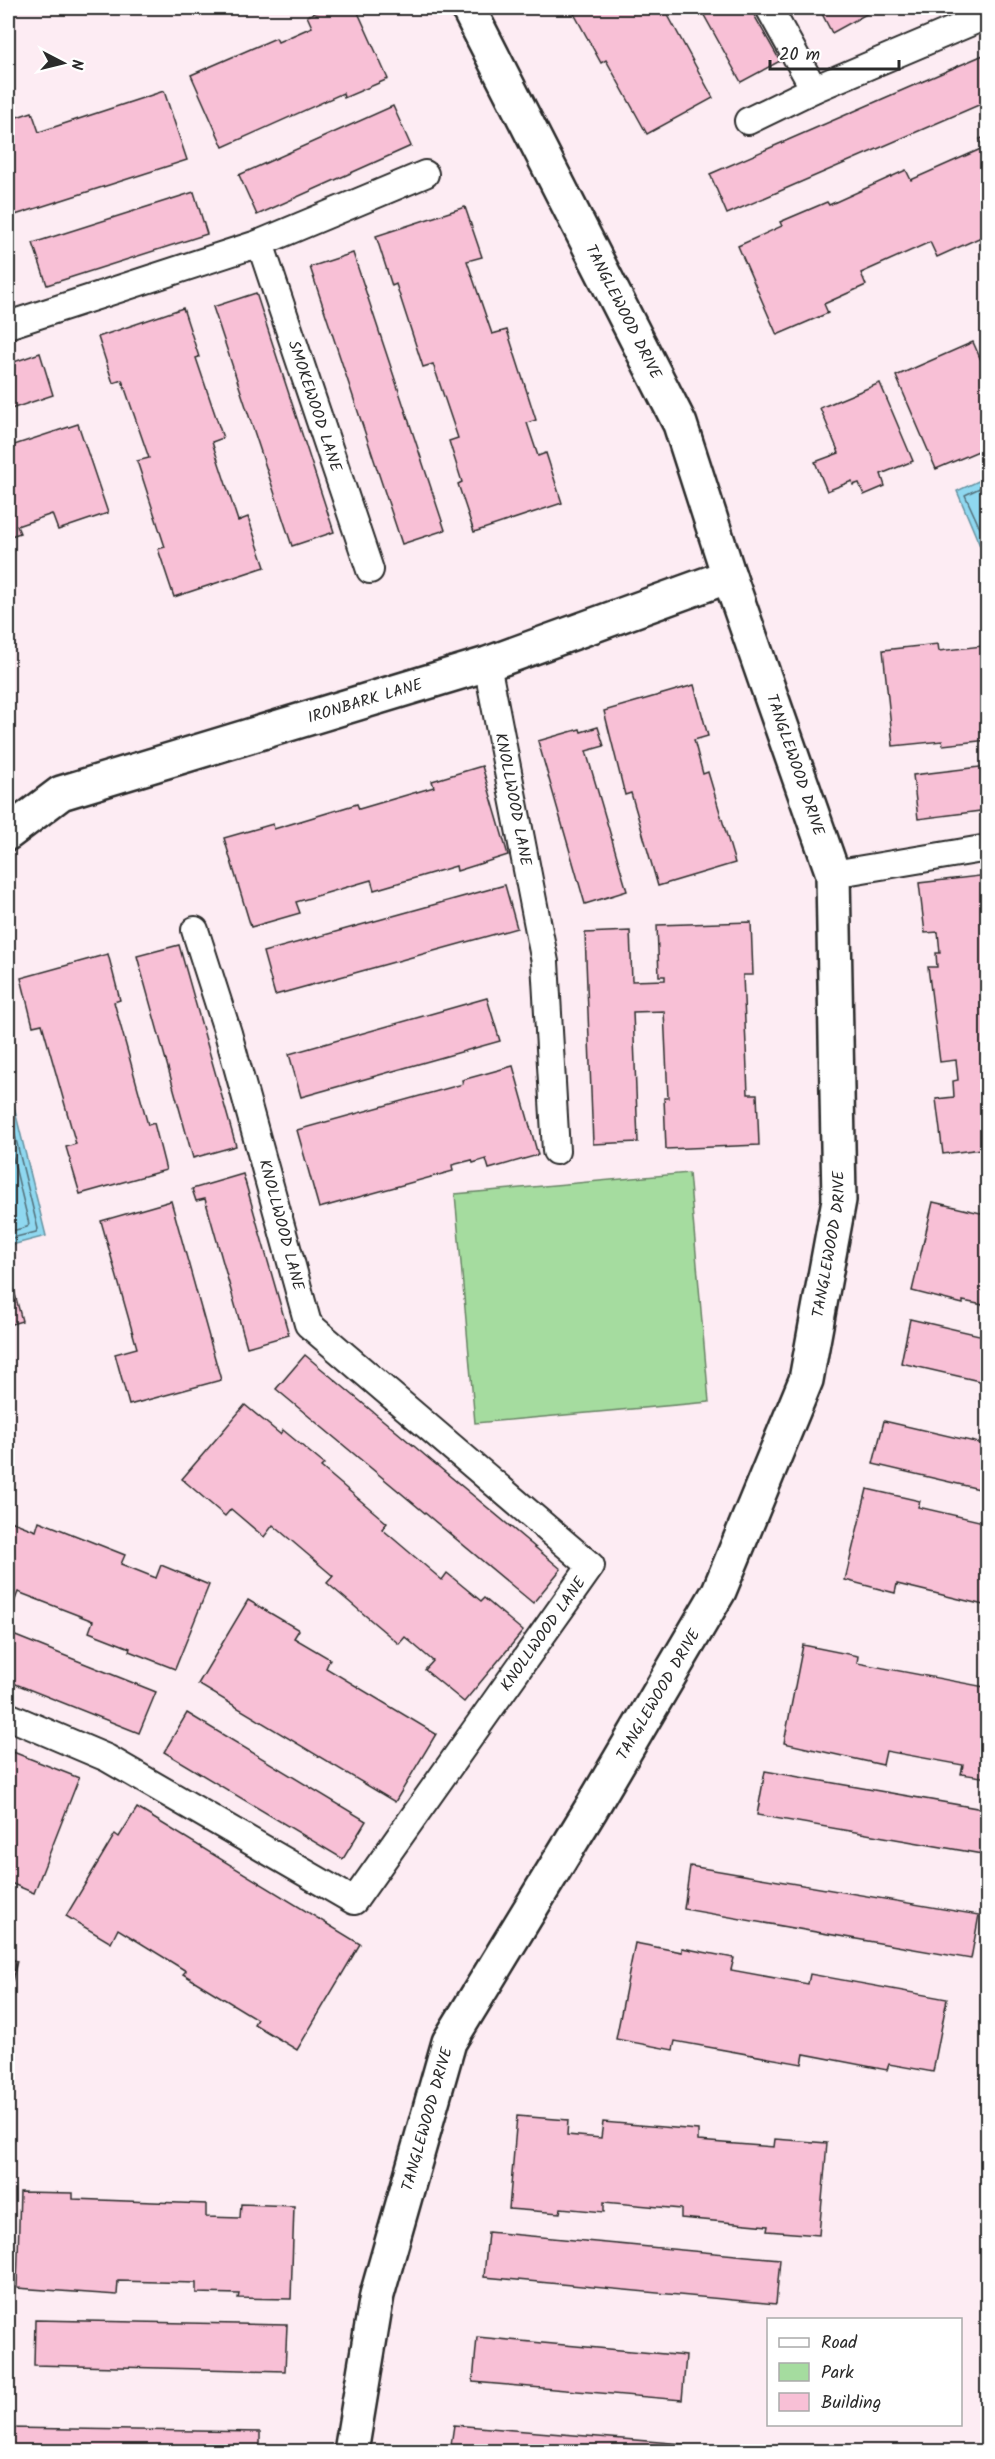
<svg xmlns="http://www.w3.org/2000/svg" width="995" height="2459" font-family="Kalam,sans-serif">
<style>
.green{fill:#a5dc9f;stroke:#688465;stroke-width:1.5}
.water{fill:#8fd8f0;stroke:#6793a1;stroke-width:1.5}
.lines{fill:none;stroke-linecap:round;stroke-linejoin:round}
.shore{stroke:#53707a;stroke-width:1.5}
.building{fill:#f8c0d6;stroke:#2b2b2b;stroke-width:1.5}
.service-casing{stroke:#2b2b2b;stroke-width:30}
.minor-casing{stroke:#2b2b2b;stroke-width:38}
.service{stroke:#fff;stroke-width:26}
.minor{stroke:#fff;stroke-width:33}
.labels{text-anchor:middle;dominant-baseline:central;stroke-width:6;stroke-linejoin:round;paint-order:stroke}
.street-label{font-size:16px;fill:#2b2b2b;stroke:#fff}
</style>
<rect width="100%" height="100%" fill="#fdecf3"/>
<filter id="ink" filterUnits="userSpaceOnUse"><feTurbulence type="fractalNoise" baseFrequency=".0167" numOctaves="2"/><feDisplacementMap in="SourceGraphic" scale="12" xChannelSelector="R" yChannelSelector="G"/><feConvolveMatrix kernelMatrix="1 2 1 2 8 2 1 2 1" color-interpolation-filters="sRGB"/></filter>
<g filter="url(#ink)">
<polygon class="green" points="689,1173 709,1402 475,1423 455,1194"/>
<g class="water">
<polygon points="987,477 987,551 983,553 957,491"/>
<polygon points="11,1095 46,1236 8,1246 8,1096"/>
</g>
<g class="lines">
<g class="shore">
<polyline points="988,484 965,495 988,546"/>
<polyline points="8,1107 38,1229 36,1232 8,1239"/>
<polyline points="8,1138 29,1224 27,1227 8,1232"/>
</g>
</g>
<g class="building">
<polygon points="327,8 356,8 388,79 344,98 343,93 223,147 191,75 276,38 278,42 312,27 307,16"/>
<polygon points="571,8 664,8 713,98 647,134 606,60 601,63"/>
<polygon points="700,8 750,8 780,61 741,82"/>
<polygon points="819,8 870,8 872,11 832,33"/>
<polygon points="988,53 988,101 727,214 710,174"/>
<polygon points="164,91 187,160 12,216 8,203 8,120 32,112 39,132"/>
<polygon points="393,106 411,146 257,215 239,175"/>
<polygon points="988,136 988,234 937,257 930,242 861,273 866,285 824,304 828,313 777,335 738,246 782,226 780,222 827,202 829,205 906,170 911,180 983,148 980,139"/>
<polygon points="194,192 207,234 47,285 33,243"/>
<polygon points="465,207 482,257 467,261 492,334 507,330 536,420 527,423 538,456 546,453 562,503 474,532 458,484 462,482 449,441 458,438 433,364 423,367 396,284 392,286 376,236"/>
<polygon points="353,253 445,530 402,544 310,267"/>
<polygon points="256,293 334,532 292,546 213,307"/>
<polygon points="183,308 199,357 196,358 223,438 212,442 238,521 248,517 265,567 174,597 158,549 165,547 137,461 149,458 122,380 113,383 98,337"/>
<polygon points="973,342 988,376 988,447 936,469 896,376"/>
<polygon points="40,353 53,395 8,410 8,364"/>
<polygon points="880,383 913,461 881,474 885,486 864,495 859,483 853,485 852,481 827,491 815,462 839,453 820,408"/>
<polygon points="78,424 108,513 58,530 52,514 17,526 20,533 8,537 8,447"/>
<polygon points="938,644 939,651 982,646 983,654 988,653 988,740 943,745 942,741 893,746 883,650"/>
<polygon points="694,685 708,736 694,740 703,774 708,772 735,863 658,886 631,793 625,795 604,711"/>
<polygon points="598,727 604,746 586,751 627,891 585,904 538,741 580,729 581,732"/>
<polygon points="482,766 508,855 457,871 456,866 374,890 371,880 296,902 300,913 251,927 224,838 273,824 274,829 357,804 359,809 434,787 432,781"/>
<polygon points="988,766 988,810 918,819 913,775"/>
<polygon points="988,875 988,1148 943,1154 936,1099 954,1097 953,1081 958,1080 956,1060 940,1062 928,967 937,967 936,953 940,953 938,932 925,933 919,883"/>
<polygon points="505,885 517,928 275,995 263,952"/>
<polygon points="751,922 753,975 743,975 748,1094 757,1094 759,1145 666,1149 664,1098 668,1098 664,1011 633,1012 638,1142 593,1144 585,933 630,931 632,981 665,980 665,976 659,976 657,925"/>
<polygon points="179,945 236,1146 193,1158 137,956"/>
<polygon points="108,954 120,1000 114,1002 148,1125 154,1123 166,1170 80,1194 66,1147 76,1144 42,1024 33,1026 21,978"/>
<polygon points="487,998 500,1041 301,1097 289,1054"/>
<polygon points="513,1066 538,1155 489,1169 486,1159 473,1163 472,1160 452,1165 453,1171 319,1208 297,1130 463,1084 462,1080"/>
<polygon points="243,1174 289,1335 247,1347 205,1199 196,1201 192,1189"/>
<polygon points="171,1201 221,1380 129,1405 115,1354 137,1348 101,1221"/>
<polygon points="933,1202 985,1214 983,1223 988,1224 988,1306 963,1301 963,1304 912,1291"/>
<polygon points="10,1275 22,1321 8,1325 8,1276"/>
<polygon points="910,1319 988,1337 988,1383 901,1363"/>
<polygon points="305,1355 561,1569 533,1603 276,1389"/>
<polygon points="245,1405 280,1434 283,1430 324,1464 321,1467 387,1523 382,1529 442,1580 447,1573 481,1601 484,1598 523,1631 464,1702 425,1670 433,1661 405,1637 399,1644 327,1583 333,1576 273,1525 264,1537 231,1509 225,1516 182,1479"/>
<polygon points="884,1421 988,1445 988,1491 873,1464"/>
<polygon points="867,1489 920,1501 918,1507 988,1523 988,1606 897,1584 895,1593 845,1580"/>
<polygon points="8,1520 36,1531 39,1521 125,1555 121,1564 156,1578 161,1565 209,1585 175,1669 129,1651 130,1648 89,1632 93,1621 18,1592 15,1600 8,1597"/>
<polygon points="248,1600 299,1630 294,1638 330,1659 326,1668 436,1734 395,1802 198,1684"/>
<polygon points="8,1633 156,1692 139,1733 8,1681"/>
<polygon points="803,1645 858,1656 857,1663 985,1687 984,1696 988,1697 988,1778 961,1774 963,1765 886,1751 883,1765 784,1743"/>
<polygon points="187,1713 366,1821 343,1859 164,1752"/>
<polygon points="8,1750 79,1778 34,1893 8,1882"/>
<polygon points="765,1771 988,1810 988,1855 757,1815"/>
<polygon points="137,1808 360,1944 297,2050 254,2024 257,2019 183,1974 186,1971 118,1929 111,1943 66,1916 115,1834 119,1837"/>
<polygon points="690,1866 979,1915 971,1959 684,1909"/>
<polygon points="635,1943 682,1952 682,1948 734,1958 731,1970 808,1984 810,1974 947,1999 933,2072 889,2064 887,2070 804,2054 802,2064 675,2041 673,2050 616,2039"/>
<polygon points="8,1958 17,1961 8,1998"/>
<polygon points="517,2116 568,2120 567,2135 601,2138 603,2122 698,2130 698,2141 774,2147 775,2139 827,2143 819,2235 767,2231 768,2226 681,2218 681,2209 604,2202 604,2212 561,2208 560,2213 509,2209"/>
<polygon points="20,2192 73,2193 73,2199 206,2204 206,2217 240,2218 241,2204 294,2206 291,2299 238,2298 239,2294 196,2293 196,2283 118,2281 117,2295 17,2288"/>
<polygon points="488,2232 780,2259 776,2304 484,2277"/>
<polygon points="35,2320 287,2325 285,2371 34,2365"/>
<polygon points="477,2337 686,2356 682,2400 473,2382"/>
<polygon points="454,2425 683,2444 682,2452 450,2452"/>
<polygon points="8,2428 260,2432 260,2452 8,2452"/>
</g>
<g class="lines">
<g class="service-casing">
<g id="service">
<polyline points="769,8 814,89"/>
<polyline points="748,121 814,89 988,15"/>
<path id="s1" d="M 260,243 L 370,570"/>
<polyline points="8,325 260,243 425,174"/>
<path id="s2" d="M 487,664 L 545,962 L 556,1151"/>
<polyline points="833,874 988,848"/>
<path id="s3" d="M 8,1716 L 107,1758 L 354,1901 L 591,1566 L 308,1324 L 228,1033 L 195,930"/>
</g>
</g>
<g class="minor-casing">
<g id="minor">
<path id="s4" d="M 8,833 L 61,793 L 487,664 L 729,576"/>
<path id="s5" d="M 351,2452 L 377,2295 L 449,2042 L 591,1809 L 719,1591 L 806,1380 L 839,1200 L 833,874 L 729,576 L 680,424 L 468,8"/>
</g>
</g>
<use href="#service" class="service"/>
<use href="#minor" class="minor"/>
</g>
</g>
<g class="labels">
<g class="street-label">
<text transform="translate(623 312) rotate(63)">TANGLEWOOD DRIVE</text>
<text stroke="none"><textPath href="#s1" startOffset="172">SMOKEWOOD LANE</textPath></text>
<text stroke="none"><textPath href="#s4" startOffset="384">IRONBARK LANE</textPath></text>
<text transform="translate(795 765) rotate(71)">TANGLEWOOD DRIVE</text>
<text stroke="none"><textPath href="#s2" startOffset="138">KNOLLWOOD LANE</textPath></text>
<text transform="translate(281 1225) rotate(75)">KNOLLWOOD LANE</text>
<text stroke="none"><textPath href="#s5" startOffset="1314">TANGLEWOOD DRIVE</textPath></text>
<text stroke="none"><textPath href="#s3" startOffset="720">KNOLLWOOD LANE</textPath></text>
<text stroke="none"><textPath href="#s5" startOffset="828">TANGLEWOOD DRIVE</textPath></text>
<text stroke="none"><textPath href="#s5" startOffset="342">TANGLEWOOD DRIVE</textPath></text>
</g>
</g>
<rect width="995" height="2459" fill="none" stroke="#fff" stroke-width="30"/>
<rect x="15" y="15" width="965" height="2429" fill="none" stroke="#2b2b2b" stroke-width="2" filter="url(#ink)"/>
<rect x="767" y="2318" width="195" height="108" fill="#ffffff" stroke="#aaaaaa" stroke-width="1.5"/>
<rect x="779" y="2338" width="30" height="9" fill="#ffffff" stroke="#aaaaaa" stroke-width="1.5"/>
<text x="821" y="2348" font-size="18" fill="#2b2b2b">Road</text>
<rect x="779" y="2363" width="30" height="18" fill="#a5dc9f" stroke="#aaaaaa" stroke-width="1.5"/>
<text x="821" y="2378" font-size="18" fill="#2b2b2b">Park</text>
<rect x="779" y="2393" width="30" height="18" fill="#f8c0d6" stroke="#aaaaaa" stroke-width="1.5"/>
<text x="821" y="2408" font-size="18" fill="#2b2b2b">Building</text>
<g transform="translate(63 63) rotate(97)" stroke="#ffffff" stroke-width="4.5" paint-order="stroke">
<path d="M0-4.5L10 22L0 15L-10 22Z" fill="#2b2b2b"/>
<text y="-9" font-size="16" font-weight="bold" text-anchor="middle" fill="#2b2b2b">N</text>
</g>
<path d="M770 60v9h129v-9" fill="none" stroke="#2b2b2b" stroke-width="3"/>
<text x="779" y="60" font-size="18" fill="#2b2b2b" stroke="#ffffff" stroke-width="4.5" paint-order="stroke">20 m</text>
</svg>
